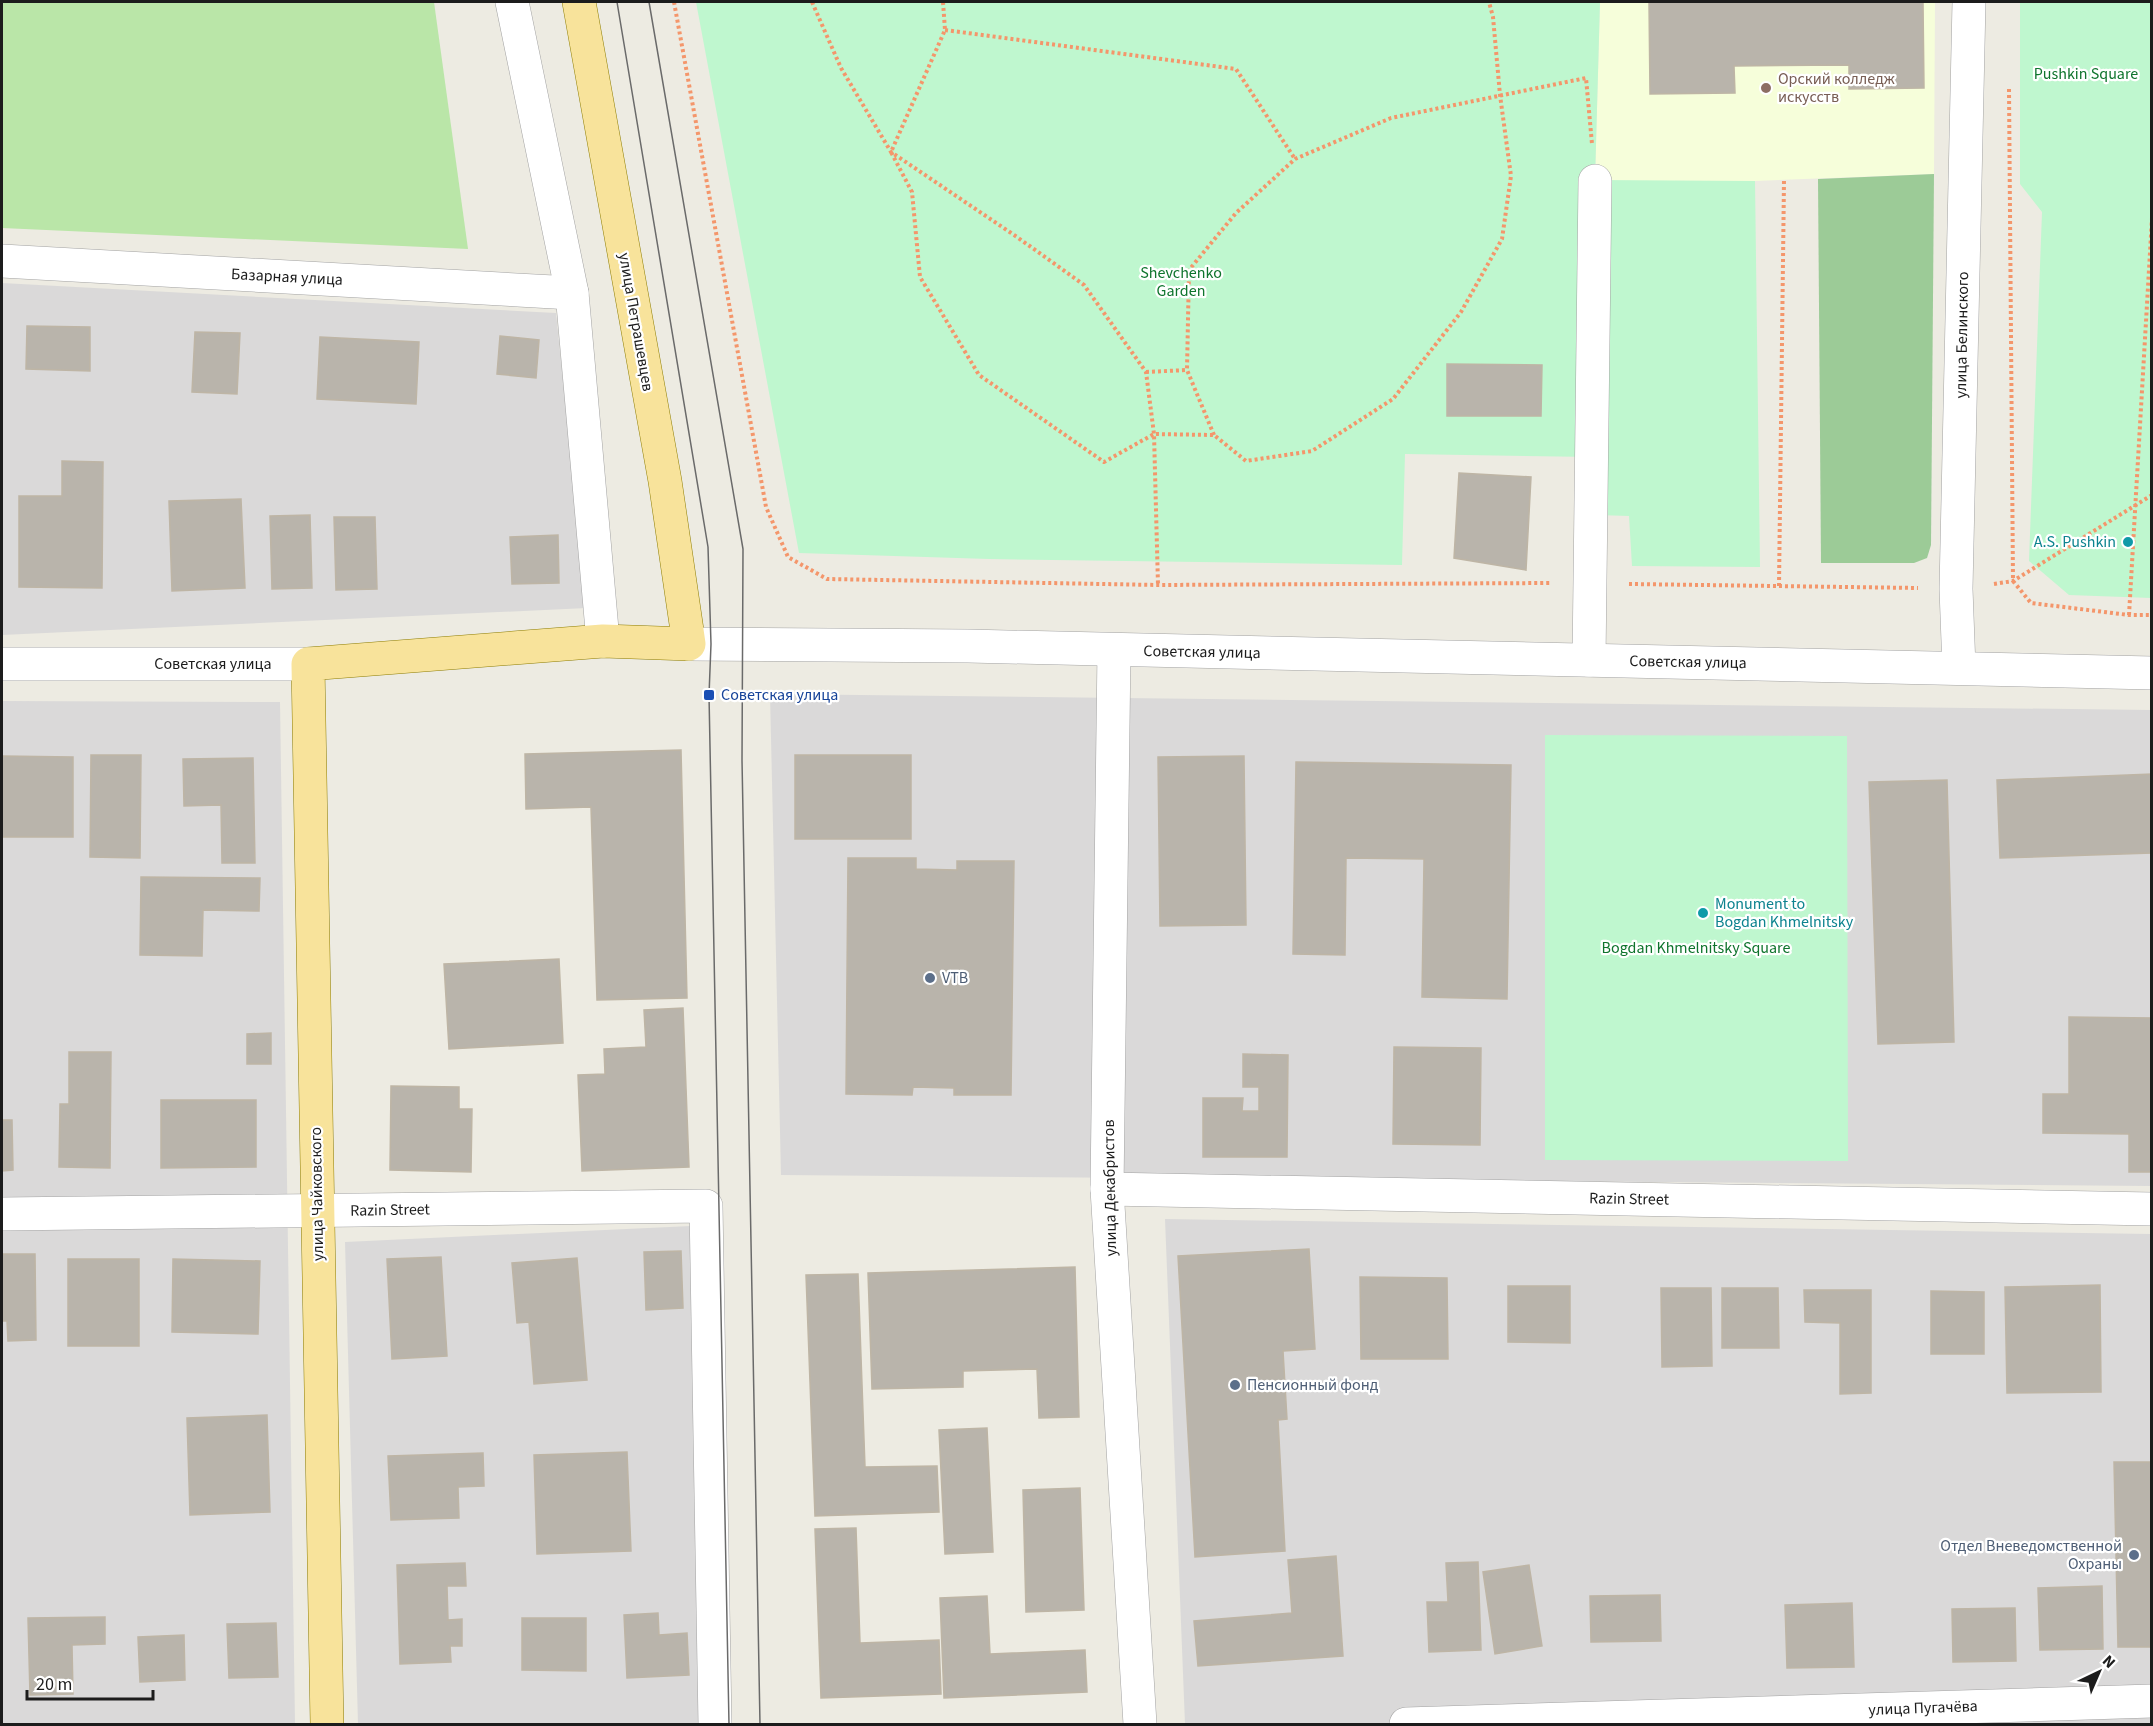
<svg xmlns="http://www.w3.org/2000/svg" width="2153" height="1726" font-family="'Source Sans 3',sans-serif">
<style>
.residential{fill:#dad9d9}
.education{fill:#f6feda}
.grass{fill:#bae6a8}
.forest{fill:#9ccb97}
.park{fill:#bff7cf}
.building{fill:#b9b4ab;stroke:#beb5a5;stroke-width:1.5}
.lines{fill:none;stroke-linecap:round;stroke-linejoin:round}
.minor-casing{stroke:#a3a3a3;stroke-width:34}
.major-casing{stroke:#8e7e05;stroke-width:34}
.path{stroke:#f4966b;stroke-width:4;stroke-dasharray:3 3;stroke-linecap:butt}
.minor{stroke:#fff;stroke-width:33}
.major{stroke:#f8e39b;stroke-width:33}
.tram{stroke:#6a6a6a;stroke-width:1.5}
.education-dot{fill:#8d6e63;stroke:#fff;stroke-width:2}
.culture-dot{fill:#0f9aa8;stroke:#fff;stroke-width:2}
.transit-dot{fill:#1a4fb4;stroke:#fff;stroke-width:2}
.service-dot{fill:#5c6f8a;stroke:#fff;stroke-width:2}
.labels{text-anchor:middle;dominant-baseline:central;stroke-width:4.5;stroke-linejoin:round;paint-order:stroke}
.park-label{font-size:16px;fill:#0f742d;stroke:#fff}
.education-label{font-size:16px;fill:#785e54;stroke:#fff;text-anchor:start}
.street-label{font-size:16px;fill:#1c1c1c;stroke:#fff}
.culture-label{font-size:16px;fill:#0d838f;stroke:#fff;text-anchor:end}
.transit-label{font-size:16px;fill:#164399;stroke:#fff;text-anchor:start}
.service-label{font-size:16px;fill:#4e5e75;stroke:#fff;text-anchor:start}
</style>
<rect width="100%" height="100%" fill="#edebe2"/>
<g class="residential">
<polygon points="2,283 556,313 587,608 2,635"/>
<polygon points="770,694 2151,710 2151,1186 781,1175"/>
<polygon points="2,701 280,702 295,1724 2,1724"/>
<polygon points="1165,1219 2151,1234 2151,1724 1185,1724"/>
<polygon points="691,1226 702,1724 358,1724 345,1242"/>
</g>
<polygon class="education" points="1600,2 1935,2 1934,174 1755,181 1595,181"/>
<polygon class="grass" points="2,2 434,2 468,249 2,228"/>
<polygon class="forest" points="1934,174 1931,545 1927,558 1914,563 1821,563 1818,179"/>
<g class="park">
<polygon points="696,2 1600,2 1595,180 1755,181 1760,567 1632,566 1629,516 1597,515 1593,457 1405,454 1402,565 989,559 799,553"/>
<polygon points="2020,2 2151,2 2151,598 2069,595 2029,561 2042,212 2020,184"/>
<polygon points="1545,735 1847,736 1848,1161 1545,1160"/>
</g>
<g class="building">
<polygon points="1649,2 1923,2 1924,88 1849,89 1849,65 1734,66 1735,93 1650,94"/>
<polygon points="27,326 90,327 90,371 26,369"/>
<polygon points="195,332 240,333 237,394 192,392"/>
<polygon points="500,336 539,340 536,378 497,374"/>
<polygon points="320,337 419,342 416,404 317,399"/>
<polygon points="1447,364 1542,365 1541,416 1447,416"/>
<polygon points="62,461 103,462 102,588 19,587 19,496 62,496"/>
<polygon points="1459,473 1531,477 1526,570 1454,558"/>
<polygon points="241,499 245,588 172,591 169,501"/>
<polygon points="310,515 312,588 272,589 270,516"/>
<polygon points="334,517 375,517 377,589 336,590"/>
<polygon points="558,535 559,583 512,584 510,537"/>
<polygon points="681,750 687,998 597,1000 591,807 526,809 525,754"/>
<polygon points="91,755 141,755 140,858 90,857"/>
<rect x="795" y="755" width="116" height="84"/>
<polygon points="2,756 73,757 73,837 2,837"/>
<polygon points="1244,756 1246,925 1160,926 1158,757"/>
<polygon points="253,758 255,863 222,863 221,805 184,806 183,759"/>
<polygon points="1296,762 1511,765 1507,999 1422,997 1424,859 1346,858 1345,955 1293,954"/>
<polygon points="2152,774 2152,853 2000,858 1997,780"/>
<polygon points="1947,780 1954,1042 1878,1044 1869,782"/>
<polygon points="848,858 916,858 916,869 957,870 957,861 1014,861 1011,1095 954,1095 954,1088 913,1087 912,1095 846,1094"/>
<polygon points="141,877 260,878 259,911 203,910 202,956 140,955"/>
<polygon points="559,959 563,1043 449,1049 444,964"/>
<polygon points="683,1008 689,1167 582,1171 578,1075 605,1074 604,1049 646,1047 644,1010"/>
<polygon points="2069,1017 2152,1018 2152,1172 2129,1172 2129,1134 2043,1133 2043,1094 2069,1094"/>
<polygon points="271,1033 271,1064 247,1064 247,1034"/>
<polygon points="1394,1047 1481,1048 1480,1145 1393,1144"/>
<polygon points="69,1052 111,1052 110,1168 59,1167 60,1104 69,1104"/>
<polygon points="1243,1054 1288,1055 1287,1157 1203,1157 1203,1098 1243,1098 1242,1111 1259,1111 1259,1087 1243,1087"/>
<polygon points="391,1086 459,1087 459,1109 472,1109 471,1172 390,1170"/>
<polygon points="161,1100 256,1100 256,1167 161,1168"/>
<polygon points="2,1120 12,1120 13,1170 2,1171"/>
<polygon points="1309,1249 1315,1349 1283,1351 1287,1419 1278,1420 1285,1551 1195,1557 1178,1256"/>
<polygon points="681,1251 683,1308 646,1310 644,1252"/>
<polygon points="2,1254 35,1254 36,1340 8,1341 7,1321 2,1321"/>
<polygon points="441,1257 447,1356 392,1359 387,1259"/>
<polygon points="577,1258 587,1380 534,1384 529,1322 517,1323 512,1263"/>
<rect x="68" y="1259" width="71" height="87"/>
<polygon points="173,1259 260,1261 258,1334 172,1332"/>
<polygon points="1075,1267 1079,1417 1039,1418 1037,1369 963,1371 963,1387 872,1389 868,1273"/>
<polygon points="858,1274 865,1467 937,1466 939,1512 815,1516 806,1275"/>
<polygon points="1360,1277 1447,1278 1448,1359 1361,1359"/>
<polygon points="2100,1285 2101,1392 2007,1393 2005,1287"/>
<polygon points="1508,1286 1570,1286 1570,1343 1508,1342"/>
<polygon points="1661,1288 1711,1288 1712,1366 1662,1367"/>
<polygon points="1722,1288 1778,1288 1779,1348 1722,1348"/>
<polygon points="1804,1290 1871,1290 1871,1393 1840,1394 1840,1323 1805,1322"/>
<polygon points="1931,1291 1984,1292 1984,1354 1931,1354"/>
<polygon points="267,1415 270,1512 190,1515 187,1418"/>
<polygon points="987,1428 993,1552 945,1554 939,1430"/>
<polygon points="627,1452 631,1551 537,1554 534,1455"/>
<polygon points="483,1453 484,1486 458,1487 459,1518 391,1520 388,1456"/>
<polygon points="2114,1462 2152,1462 2152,1647 2118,1647"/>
<polygon points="1080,1488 1084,1610 1026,1612 1023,1490"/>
<polygon points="856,1528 860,1643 939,1640 941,1694 821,1698 815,1529"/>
<polygon points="1336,1556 1343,1656 1198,1666 1194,1621 1292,1613 1288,1560"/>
<polygon points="1478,1562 1481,1650 1429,1652 1427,1602 1448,1602 1446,1563"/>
<polygon points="465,1563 466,1586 447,1586 448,1620 462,1619 462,1646 450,1646 451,1662 400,1664 397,1565"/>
<polygon points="1529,1565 1542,1646 1495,1654 1483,1572"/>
<polygon points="2102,1586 2103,1649 2040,1650 2038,1588"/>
<polygon points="1660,1595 1661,1641 1591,1642 1590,1596"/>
<polygon points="987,1596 990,1654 1085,1650 1087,1692 944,1698 940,1598"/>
<polygon points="1852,1603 1854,1667 1787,1668 1785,1605"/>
<polygon points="2015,1608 2016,1661 1953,1662 1952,1609"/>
<polygon points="658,1613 659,1635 687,1633 689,1675 627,1678 624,1615"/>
<polygon points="105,1617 105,1644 72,1645 73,1694 30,1695 28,1618"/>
<polygon points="522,1618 586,1618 586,1671 522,1670"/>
<polygon points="276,1623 278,1677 229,1678 227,1624"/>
<polygon points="184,1635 185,1680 140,1682 138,1637"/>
</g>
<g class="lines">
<g class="minor-casing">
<g id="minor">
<polyline points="512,2 572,293 603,641"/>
<polyline points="2,261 572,293"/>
<polyline points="689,644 968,646 2152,673"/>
<polyline points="1114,650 1107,1189 1140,1724"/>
<polyline points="1589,660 1595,181"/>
<polyline points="2,664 308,664"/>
<polyline points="1959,668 1956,589 1969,2"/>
<polyline points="1107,1189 2152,1209"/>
<polyline points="2,1214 706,1206 715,1724"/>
<polyline points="1406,1724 2152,1701"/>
</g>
</g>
<g class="major-casing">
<polyline id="major" points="327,1724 308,664 603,641 689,644 665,481 579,2"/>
</g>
<g class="path">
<polyline points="674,2 766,507 788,557 827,579 1158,585 1552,583"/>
<polyline points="812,2 841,68 891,152 1017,237 1084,285 1146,372 1154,434 1158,585"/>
<polyline points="943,2 945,30 891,152 912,192 920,277 979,375 1104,462 1154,434 1214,435 1246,461 1312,451 1393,399 1461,312 1502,239 1511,176 1500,95 1493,17 1489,2"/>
<polyline points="945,30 1236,69 1295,159"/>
<polyline points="2009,89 2013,581 2031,603 2129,615 2152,615"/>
<polyline points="1146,372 1187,370"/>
<polyline points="1214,435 1187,370 1189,270 1236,213 1295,159 1391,118 1586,78 1592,144"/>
<polyline points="1629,584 1918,588"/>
<polyline points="1994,584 2013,581 2152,495"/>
<polyline points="1779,586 1784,180"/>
<polyline points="2129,615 2152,218"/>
</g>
<use href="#minor" class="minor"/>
<use href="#major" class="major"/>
<g class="tram">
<polyline points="617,2 708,547 711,644 709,695 729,1724"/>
<polyline points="649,2 743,549 742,760 760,1724"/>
</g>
</g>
<circle class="education-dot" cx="1766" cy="88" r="6"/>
<g class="culture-dot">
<circle cx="2128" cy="542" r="6"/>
<circle cx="1703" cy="913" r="6"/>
</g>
<rect class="transit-dot" x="703" y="689" width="12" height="12" rx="3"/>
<g class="service-dot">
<circle cx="930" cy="978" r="6"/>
<circle cx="1235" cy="1385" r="6"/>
<circle cx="2134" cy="1555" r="6"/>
</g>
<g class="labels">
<g class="park-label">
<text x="2086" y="74">Pushkin Square</text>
<text x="1181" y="273">Shevchenko<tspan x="1181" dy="18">Garden</tspan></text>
<text x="1696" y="948">Bogdan Khmelnitsky Square</text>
</g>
<g class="education-label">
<text x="1778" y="79">Орский колледж<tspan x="1778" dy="18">искусств</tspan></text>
</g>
<g class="street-label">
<text transform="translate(287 277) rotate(3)">Базарная улица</text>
<text transform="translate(636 322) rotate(80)">улица Петрашевцев</text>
<text transform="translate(1962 335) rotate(-89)">улица Белинского</text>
<text transform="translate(1202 652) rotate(1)">Советская улица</text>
<text transform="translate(1688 662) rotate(1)">Советская улица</text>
<text x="213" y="664">Советская улица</text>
<text transform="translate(1110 1188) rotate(-91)">улица Декабристов</text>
<text transform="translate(317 1194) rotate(-91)">улица Чайковского</text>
<text transform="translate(1629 1199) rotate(1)">Razin Street</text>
<text transform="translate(390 1210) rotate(-1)">Razin Street</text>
<text transform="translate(1923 1708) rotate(-2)">улица Пугачёва</text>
</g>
<g class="culture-label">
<text x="2116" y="542">A.S. Pushkin</text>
<text x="1715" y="904" text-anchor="start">Monument to<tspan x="1715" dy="18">Bogdan Khmelnitsky</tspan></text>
</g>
<g class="transit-label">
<text x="721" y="695">Советская улица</text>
</g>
<g class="service-label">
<text x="942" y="978">VTB</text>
<text x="1247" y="1385">Пенсионный фонд</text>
<text x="2122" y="1546" text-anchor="end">Отдел Вневедомственной<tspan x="2122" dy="18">Охраны</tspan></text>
</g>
</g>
<rect width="2153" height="1726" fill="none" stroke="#1c1c1c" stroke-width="6"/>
<g transform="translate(2099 1672) rotate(44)" stroke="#ffffff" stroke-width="4.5" paint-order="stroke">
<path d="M0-4.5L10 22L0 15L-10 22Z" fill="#1c1c1c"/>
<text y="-9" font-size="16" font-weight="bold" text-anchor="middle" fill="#1c1c1c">N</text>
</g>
<path d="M27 1690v9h126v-9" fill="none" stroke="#1c1c1c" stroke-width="3"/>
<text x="36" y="1690" font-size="18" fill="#1c1c1c" stroke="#ffffff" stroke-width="4.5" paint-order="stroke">20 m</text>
</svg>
